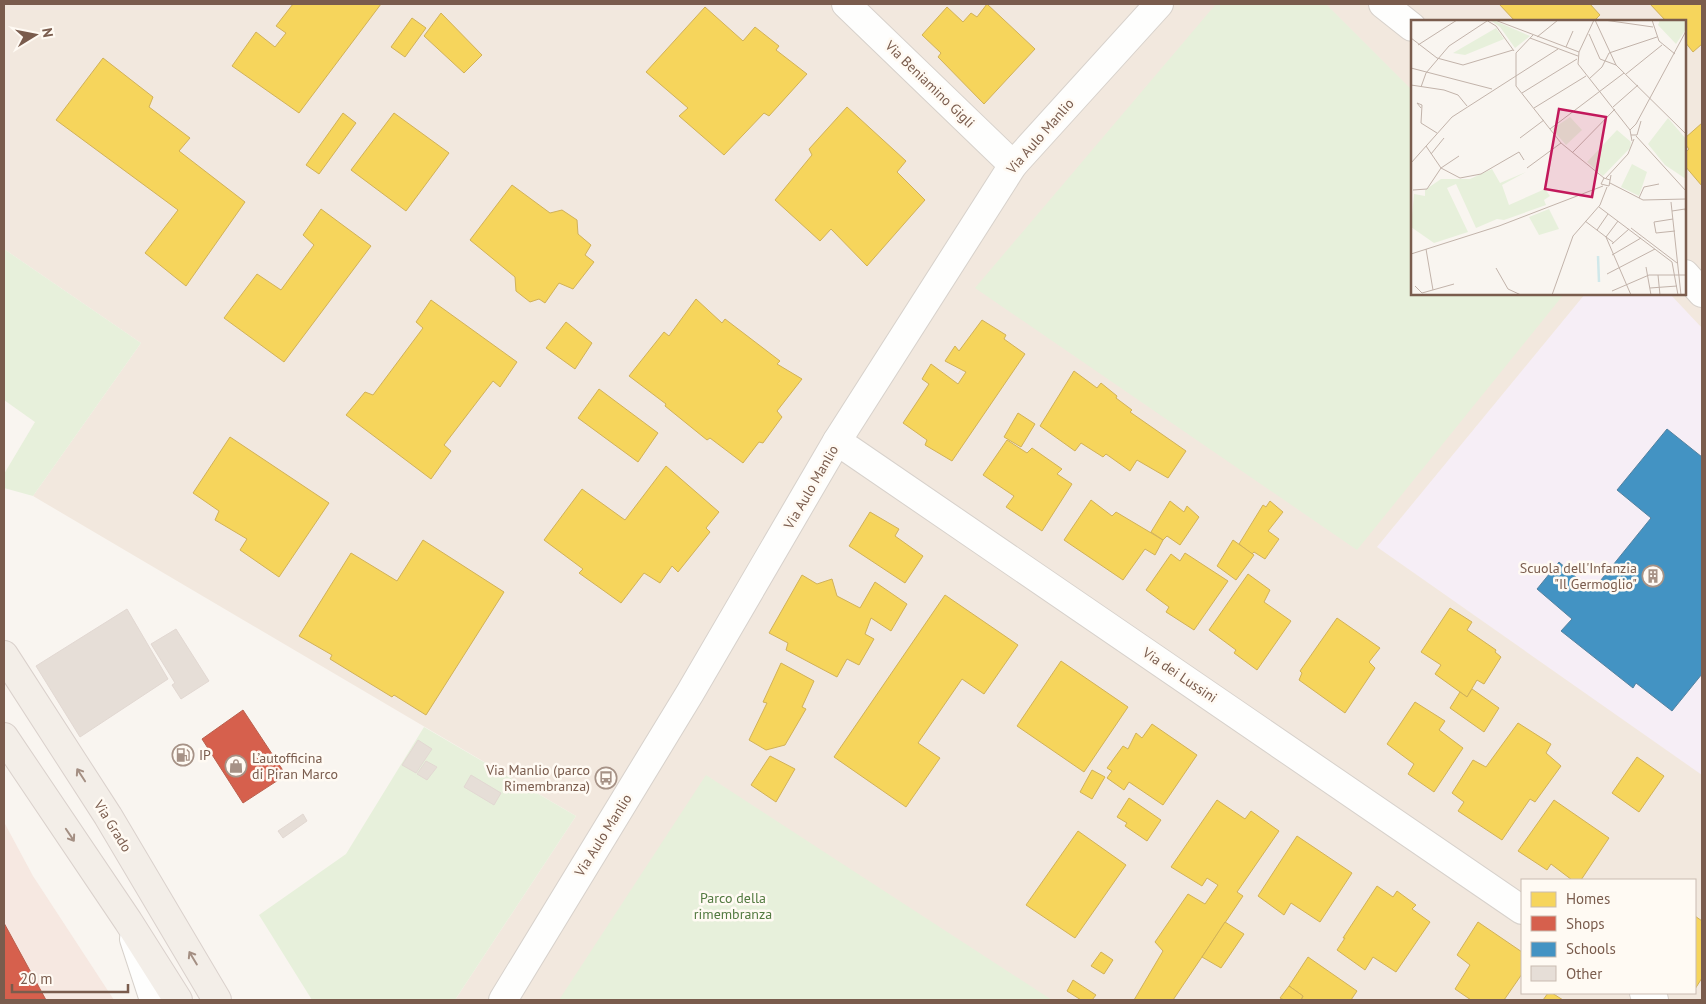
<svg xmlns="http://www.w3.org/2000/svg" width="1706" height="1004" font-family="'PT Sans',sans-serif">
<style>
.residential{fill:#f2e8de;fill-rule:evenodd}
.commercial{fill:#f6e8e1}
.education{fill:#f6eef6}
.green{fill:#e7f0db}
.homes{fill:#f6d55c;stroke:#d1b158}
.shops{fill:#d6604d;stroke:#ba5f4d}
.schools{fill:#4393c3;stroke:#5482a0}
.building{fill:#e6ded7;stroke:#e2d8d2}
.lines{fill:none;stroke-linecap:round;stroke-linejoin:round}
.minor-casing{stroke:#d7d1cb;stroke-width:30}
.tertiary-casing{stroke:#d7d1cb;stroke-width:30}
.primary-casing{stroke:#dad1cc;stroke-width:30}
.minor{stroke:#fefefd;stroke-width:28}
.tertiary{stroke:#fefefd;stroke-width:28}
.primary{stroke:#f3eee8;stroke-width:28}
.oneway{stroke:#a48f83}
.labels{text-anchor:middle;dominant-baseline:central;stroke-width:5;stroke-linejoin:round;paint-order:stroke}
.street-label{font-size:14px;fill:#7a5c4d;stroke:#fffaf3}
.poi-label{font-size:14px;fill:#7a5c4d;stroke:#fffaf3;text-anchor:end}
.park-label{font-size:14px;fill:#537a41;stroke:#fffaf3}
.inset-river{fill:none;stroke:#d0e8ea;stroke-width:2.5}
.inset-road{fill:none;stroke:#c2b3aa;stroke-width:1}
.view{fill:#c2185b;fill-opacity:0.15;stroke:#c2185b;stroke-width:2.5}
.inset-edge{fill:none;stroke:#7a5c4d;stroke-width:2.5}
</style>
<rect width="100%" height="100%" fill="#f9f5f0"/>
<path class="residential" d="M 4,4 L 1702,4 L 1702,1000 L 455,1000 L 576,816 L 33,496 L 141,343 L 4,249 ZM 1412,21 L 1685,21 L 1685,294 L 1412,294 ZM 1522,880 L 1695,880 L 1695,993 L 1522,993 Z"/>
<polygon class="commercial" points="4,822 33,876 114,1000 4,1000"/>
<polygon class="education" points="1585,294 1670,294 1702,328 1702,775 1377,547"/>
<g class="green">
<polygon points="1216,4 1326,4 1412,90 1412,294 1564,294 1357,550 975,288"/>
<polygon points="4,249 141,343 33,496 4,488 4,474 35,422 4,400"/>
<polygon points="424,727 576,816 455,1000 312,1000 259,915 346,854"/>
<polygon points="706,775 1052,1000 559,1000"/>
</g>
<g class="homes">
<polygon points="293,4 381,4 299,113 232,66 256,32 275,47 286,33 276,26"/>
<polygon points="987,4 1035,49 984,104 938,57 941,53 922,35 947,7 963,22 971,13 977,17"/>
<polygon points="1499,4 1590,4 1600,15 1594,21 1515,21"/>
<polygon points="1650,4 1702,4 1702,44 1693,52 1685,42 1685,21 1666,21"/>
<polygon points="705,7 743,41 755,27 779,46 776,50 807,74 769,116 764,113 724,155 679,116 688,108 646,72"/>
<polygon points="441,13 482,55 464,73 424,36"/>
<polygon points="412,18 426,28 405,57 391,47"/>
<polygon points="103,58 153,97 149,107 190,138 179,151 245,202 186,286 145,253 178,210 56,120"/>
<polygon points="847,107 906,161 897,172 925,200 867,266 831,229 820,241 775,200 812,155 809,149"/>
<polygon points="343,113 356,123 319,174 306,165"/>
<polygon points="394,113 449,153 406,211 351,170"/>
<polygon points="1702,123 1702,186 1685,166 1685,153 1689,149 1685,144 1685,138"/>
<polygon points="512,185 550,213 562,210 577,220 578,234 591,245 585,255 594,262 573,289 559,283 545,303 539,299 530,302 516,291 515,277 470,240"/>
<polygon points="321,209 371,246 284,362 224,318 257,274 281,290 314,245 303,235"/>
<polygon points="696,299 722,323 725,319 780,361 777,364 802,379 777,411 782,417 763,443 759,442 743,463 710,438 707,440 665,406 666,404 629,376 664,332 669,336"/>
<polygon points="431,300 517,362 500,387 493,381 444,445 451,451 431,479 346,415 365,392 373,395 423,328 416,322"/>
<polygon points="982,320 1006,335 1004,339 1025,354 952,461 925,445 927,440 903,423 929,384 922,379 931,364 958,384 966,372 945,361 955,346 959,351"/>
<polygon points="566,322 592,343 575,369 546,348"/>
<polygon points="1074,371 1097,388 1101,383 1117,396 1116,398 1132,410 1130,412 1186,451 1168,478 1137,460 1130,471 1106,454 1103,457 1081,443 1075,451 1040,426"/>
<polygon points="599,389 658,433 638,462 578,418"/>
<polygon points="1018,413 1035,424 1021,447 1004,437"/>
<polygon points="230,437 329,503 279,577 240,550 247,539 215,520 219,511 193,493"/>
<polygon points="1007,440 1027,453 1032,448 1062,469 1057,474 1072,484 1042,531 1006,507 1014,496 983,475"/>
<polygon points="666,466 719,512 706,528 710,532 678,572 672,566 660,583 644,573 621,603 579,573 583,569 544,540 582,489 625,520"/>
<polygon points="1091,500 1112,516 1116,512 1163,540 1155,555 1145,549 1123,580 1064,540"/>
<polygon points="1170,501 1184,512 1187,506 1199,517 1180,545 1167,536 1163,540 1151,532"/>
<polygon points="1270,501 1283,512 1268,531 1279,539 1265,559 1254,552 1252,554 1239,544 1263,505 1266,507"/>
<polygon points="870,512 899,529 895,536 923,556 905,583 849,546"/>
<polygon points="423,540 504,592 426,715 394,695 392,697 330,659 332,655 299,636 351,553 397,581"/>
<polygon points="1233,540 1254,555 1236,580 1217,566"/>
<polygon points="1185,553 1228,581 1194,630 1166,612 1169,607 1146,590 1171,554 1180,561"/>
<polygon points="1248,574 1270,590 1264,602 1291,621 1257,670 1234,653 1236,650 1209,630"/>
<polygon points="802,575 817,584 832,579 837,596 860,608 875,582 907,604 891,631 871,618 865,634 874,639 859,665 847,659 837,677 786,650 788,643 769,633"/>
<polygon points="945,595 1018,645 984,694 962,679 918,743 940,758 906,807 834,757"/>
<polygon points="1450,608 1472,622 1467,630 1496,650 1495,652 1501,657 1484,684 1477,680 1467,697 1435,674 1441,665 1421,652"/>
<polygon points="1337,618 1380,648 1369,662 1375,668 1345,713 1299,680 1302,673 1300,671"/>
<polygon points="1061,661 1128,707 1084,772 1017,726"/>
<polygon points="781,663 814,681 802,707 806,709 785,745 766,750 749,740 767,703 763,702"/>
<polygon points="1472,689 1499,708 1484,732 1450,708 1460,692 1467,697"/>
<polygon points="1415,702 1445,721 1439,730 1463,748 1434,792 1408,774 1414,764 1387,744"/>
<polygon points="1518,723 1551,744 1546,753 1561,766 1535,802 1530,799 1502,840 1458,811 1464,802 1452,793 1473,760 1486,767"/>
<polygon points="1152,724 1197,755 1163,805 1129,782 1124,790 1107,778 1112,771 1107,768 1123,746 1128,749 1136,733 1142,738"/>
<polygon points="770,756 795,769 776,802 751,785"/>
<polygon points="1637,757 1664,776 1639,812 1612,793"/>
<polygon points="1092,770 1105,777 1092,799 1080,792"/>
<polygon points="1129,798 1161,820 1147,841 1125,826 1127,823 1117,817"/>
<polygon points="1217,800 1245,819 1251,811 1279,831 1237,892 1243,896 1173,1000 1134,1000 1163,951 1155,942 1188,894 1205,904 1218,885 1207,878 1202,886 1171,867"/>
<polygon points="1554,800 1609,838 1581,880 1572,880 1551,864 1547,870 1518,851"/>
<polygon points="1078,831 1126,865 1075,938 1026,905"/>
<polygon points="1297,836 1352,873 1320,922 1291,903 1284,915 1258,896"/>
<polygon points="1377,886 1393,897 1397,891 1416,905 1412,909 1430,922 1396,972 1373,957 1365,970 1337,950 1345,938 1343,938"/>
<polygon points="1695,916 1702,921 1702,978 1695,989"/>
<polygon points="1225,922 1244,934 1221,968 1202,957"/>
<polygon points="1478,922 1522,952 1522,974 1504,1000 1471,1000 1455,989 1470,965 1457,955"/>
<polygon points="1101,952 1113,960 1104,974 1091,966"/>
<polygon points="1308,957 1357,991 1351,1000 1301,1000 1303,996 1289,986"/>
<polygon points="1073,980 1096,995 1092,1000 1081,1000 1067,991"/>
<polygon points="1289,986 1303,996 1301,1000 1284,1000 1280,998"/>
<polygon points="1548,993 1552,993 1563,1000 1543,1000"/>
</g>
<g class="shops">
<polygon points="243,710 286,775 243,803 202,739"/>
<polygon points="4,923 46,1000 4,1000"/>
</g>
<polygon class="schools" points="1667,429 1702,457 1702,674 1672,711 1636,683 1633,688 1561,631 1572,619 1537,589 1559,562 1592,591 1651,518 1617,490"/>
<g class="building">
<polygon points="127,609 168,679 80,737 36,666"/>
<polygon points="176,629 209,681 181,699 172,685 175,683 151,644"/>
<polygon points="418,740 432,749 416,773 402,765"/>
<polygon points="426,761 437,767 427,780 417,774"/>
<polygon points="471,775 501,793 494,805 464,787"/>
<polygon points="303,814 307,821 283,838 278,831"/>
</g>
<g class="lines">
<g class="minor-casing">
<g id="minor">
<polyline points="846,4 1013,165"/>
<polyline points="1383,4 1412,27"/>
<polyline points="1685,274 1702,293"/>
<polyline points="837,441 1522,910"/>
<polyline points="1644,993 1654,1000"/>
</g>
</g>
<g class="tertiary-casing">
<g id="tertiary">
<polyline points="134,939 154,1000"/>
<polyline points="503,1000 690,693 837,441 1013,165 1159,4"/>
</g>
</g>
<g class="primary-casing">
<g id="primary">
<polyline points="4,655 108,816 217,1000"/>
<polyline points="4,737 128,921 178,1000"/>
</g>
</g>
<use href="#minor" class="minor"/>
<use href="#tertiary" class="tertiary"/>
<use href="#primary" class="primary"/>
</g>
<defs><path id="oneway-shaft" d="M-6 0H5M1.5-3L5.5 0L1.5 3" fill="none" stroke-width="1.6" stroke-linecap="round" stroke-linejoin="round" transform="scale(1.25)"/></defs>
<g class="oneway">
<use href="#oneway-shaft" transform="translate(81 775) rotate(-123)"/>
<use href="#oneway-shaft" transform="translate(70 835) rotate(56)"/>
<use href="#oneway-shaft" transform="translate(193 958) rotate(-121)"/>
</g>
<defs>
<g id="building-ring" transform="scale(1.125)"><circle r="9.5" fill="#fffaf3" stroke="#a69286" stroke-width="1.5"/><path d="M-4-6H4V6H1V3H-1V6H-4ZM-2.5-4.3h1.7v1.8h-1.7ZM.8-4.3h1.7v1.8H.8ZM-2.5-1h1.7V.8h-1.7ZM.8-1h1.7V.8H.8Z" fill="#a69286"/></g>
<g id="fuel-ring" transform="scale(1.125)"><circle r="9.5" fill="#fffaf3" stroke="#a69286" stroke-width="1.5"/><path d="M-5.5-6h7V0h2V4h1.3V-2.5L3-4.5l.8-.8L6-3V5H2.5V1h-1V6h-7ZM-4.2-4.7v3.2H.2V-4.7Z" fill="#a69286"/></g>
<g id="shop-ring" transform="scale(1.125)"><circle r="9.5" fill="#fffaf3" stroke="#a69286" stroke-width="1.5"/><path d="M-5-2.5h2.3a2.7 3.5 0 0 1 5.4 0H5L5.5 6h-11ZM-1.5-2.5h3a1.5 2.3 0 0 0-3 0Z" fill="#a69286"/></g>
<g id="bus-ring" transform="scale(1.125)"><circle r="9.5" fill="#fffaf3" stroke="#a69286" stroke-width="1.5"/><path d="M-5-6H5V4H4V6H2V4H-2V6H-4V4H-5ZM-3.5-4V0h7V-4ZM-3.5 1.2v1.5H-2V1.2ZM2 1.2v1.5H3.5V1.2Z" fill="#a69286"/></g>
</defs>
<g fill-rule="evenodd">
<use href="#building-ring" x="1653" y="576"/>
<use href="#fuel-ring" x="183" y="755"/>
<use href="#shop-ring" x="236" y="766"/>
<use href="#bus-ring" x="606" y="778"/>
</g>
<g class="labels">
<g class="street-label">
<text transform="translate(930 84) rotate(44)">Via Beniamino Gigli</text>
<text transform="translate(1040 136) rotate(-49)">Via Aulo Manlio</text>
<text transform="translate(811 487) rotate(-60)">Via Aulo Manlio</text>
<text transform="translate(1180 675) rotate(34)">Via dei Lussini</text>
<text transform="translate(113 826) rotate(58)">Via Grado</text>
<text transform="translate(603 835) rotate(-58)">Via Aulo Manlio</text>
</g>
<g class="poi-label">
<text x="1637" y="568">Scuola dell'Infanzia<tspan x="1637" dy="16">"Il Germoglio"</tspan></text>
<text x="199" y="755" text-anchor="start">IP</text>
<text x="252" y="758" text-anchor="start">L’autofficina<tspan x="252" dy="16">di Piran Marco</tspan></text>
<text x="590" y="770">Via Manlio (parco<tspan x="590" dy="16">Rimembranza)</tspan></text>
</g>
<g class="park-label">
<text x="733" y="898">Parco della<tspan x="733" dy="16">rimembranza</tspan></text>
</g>
</g>
<g transform="translate(1411 20)">
<rect width="275" height="275" fill="#f9f5f0"/>
<path d="M 79,0 L 82,0 L 119,16 L 104,28 L 89,7 ZM 249,0 L 275,0 L 275,9 L 265,24 L 247,5 ZM 85,8 L 93,19 L 54,35 L 42,33 ZM 159,97 L 171,110 L 155,125 L 141,109 ZM 257,98 L 275,119 L 275,159 L 254,145 L 237,124 ZM 206,110 L 220,122 L 219,128 L 192,156 L 176,142 ZM 221,144 L 236,152 L 228,176 L 210,167 ZM 81,149 L 89,163 L 115,152 L 91,165 L 98,185 L 134,169 L 139,176 L 133,180 L 135,185 L 93,200 L 86,199 L 65,208 L 45,164 L 36,168 L 57,212 L 23,223 L 0,207 L 3,174 L 14,176 L 14,170 L 30,159 L 59,159 ZM 138,189 L 148,209 L 128,215 L 118,197 Z" fill="#e7f0db"/>
<path class="inset-river" d="M 187,236 L 188,262"/>
<path class="inset-road" d="M 75,0 L 85,6 L 103,31M 84,0 L 168,32M 183,0 L 168,32 L 167,44 L 219,110M 184,0 L 205,45 L 275,114M 193,0 L 242,7M 241,0 L 248,21 L 264,34M 178,14 L 189,39 L 205,45M 122,15 L 105,33 L 105,66 L 150,123 L 193,158M 126,17 L 147,0M 0,18 L 26,38 L 52,45 L 102,30M 119,18 L 167,36M 7,25 L 46,0M 155,27 L 162,11M 0,48 L 81,69M 215,54 L 251,25M 178,59 L 191,47 L 198,33 L 246,17M 0,65 L 33,70 L 47,75 L 56,86M 10,67 L 15,53 L 38,26 L 76,1M 111,73 L 166,39M 202,87 L 227,65M 10,88 L 6,83 L 11,85 L 10,103 L 26,113M 123,88 L 175,56M 139,109 L 213,53M 220,115 L 226,115 L 230,101M 225,116 L 275,171M 109,118 L 133,100M 221,121 L 219,110 L 225,104 L 275,11M 15,126 L 30,148 L 49,158 L 70,154 L 108,132 L 113,140M 161,133 L 204,89M 20,134 L 33,118M 0,143 L 41,97 L 147,29M 116,148 L 150,123M 195,158 L 217,134 L 223,119M 199,160 L 193,158 L 190,164 L 198,166 L 200,155M 199,163 L 232,180 L 275,179M 2,170 L 16,169 L 30,148 L 48,136M 228,178 L 233,167 L 248,164M 260,182 L 270,275M 188,187 L 261,242 L 267,275M 261,191 L 274,189 L 275,194M 174,201 L 203,223M 220,208 L 266,243M 186,210 L 197,194M 245,213 L 243,202 L 262,199M 245,213 L 264,211M 195,217 L 220,275M 195,217 L 207,201M 201,224 L 218,209M 15,229 L 22,270M 0,234 L 88,206 L 192,166M 201,235 L 230,218M 235,247 L 240,275M 85,248 L 97,269 L 110,275M 196,254 L 244,229M 247,255 L 249,275M 4,266 L 11,273 L 43,264M 239,268 L 266,266M 201,271 L 238,255 L 275,255M 141,275 L 162,216 L 189,185 L 196,167"/>
<path class="view" d="M 148,89 L 195,97 L 181,177 L 134,169 Z"/>
<rect width="275" height="275" class="inset-edge"/>
</g>
<rect width="1706" height="1004" fill="none" stroke="#7a5c4d" stroke-width="10"/>
<rect x="1521" y="879" width="175" height="115" fill="#fffaf3" stroke="#cabbb1"/>
<rect x="1531" y="892" width="25" height="15" fill="#f6d55c" stroke="#cabbb1"/>
<text x="1566" y="904" font-size="15" fill="#7a5c4d">Homes</text>
<rect x="1531" y="916" width="25" height="15" fill="#d6604d" stroke="#cabbb1"/>
<text x="1566" y="929" font-size="15" fill="#7a5c4d">Shops</text>
<rect x="1531" y="942" width="25" height="15" fill="#4393c3" stroke="#cabbb1"/>
<text x="1566" y="954" font-size="15" fill="#7a5c4d">Schools</text>
<rect x="1531" y="966" width="25" height="15" fill="#e6ded7" stroke="#cabbb1"/>
<text x="1566" y="979" font-size="15" fill="#7a5c4d">Other</text>
<g transform="translate(35 35) rotate(80)" stroke="#fffaf3" stroke-width="4" paint-order="stroke">
<path d="M0-4L9 19L0 12L-9 19Z" fill="#7a5c4d"/>
<text y="-8" font-size="14" font-weight="bold" text-anchor="middle" fill="#7a5c4d">N</text>
</g>
<path d="M12 984v8h116v-8" fill="none" stroke="#7a5c4d" stroke-width="2.5"/>
<text x="20" y="984" font-size="15" fill="#7a5c4d" stroke="#fffaf3" stroke-width="4" paint-order="stroke">20 m</text>
</svg>
